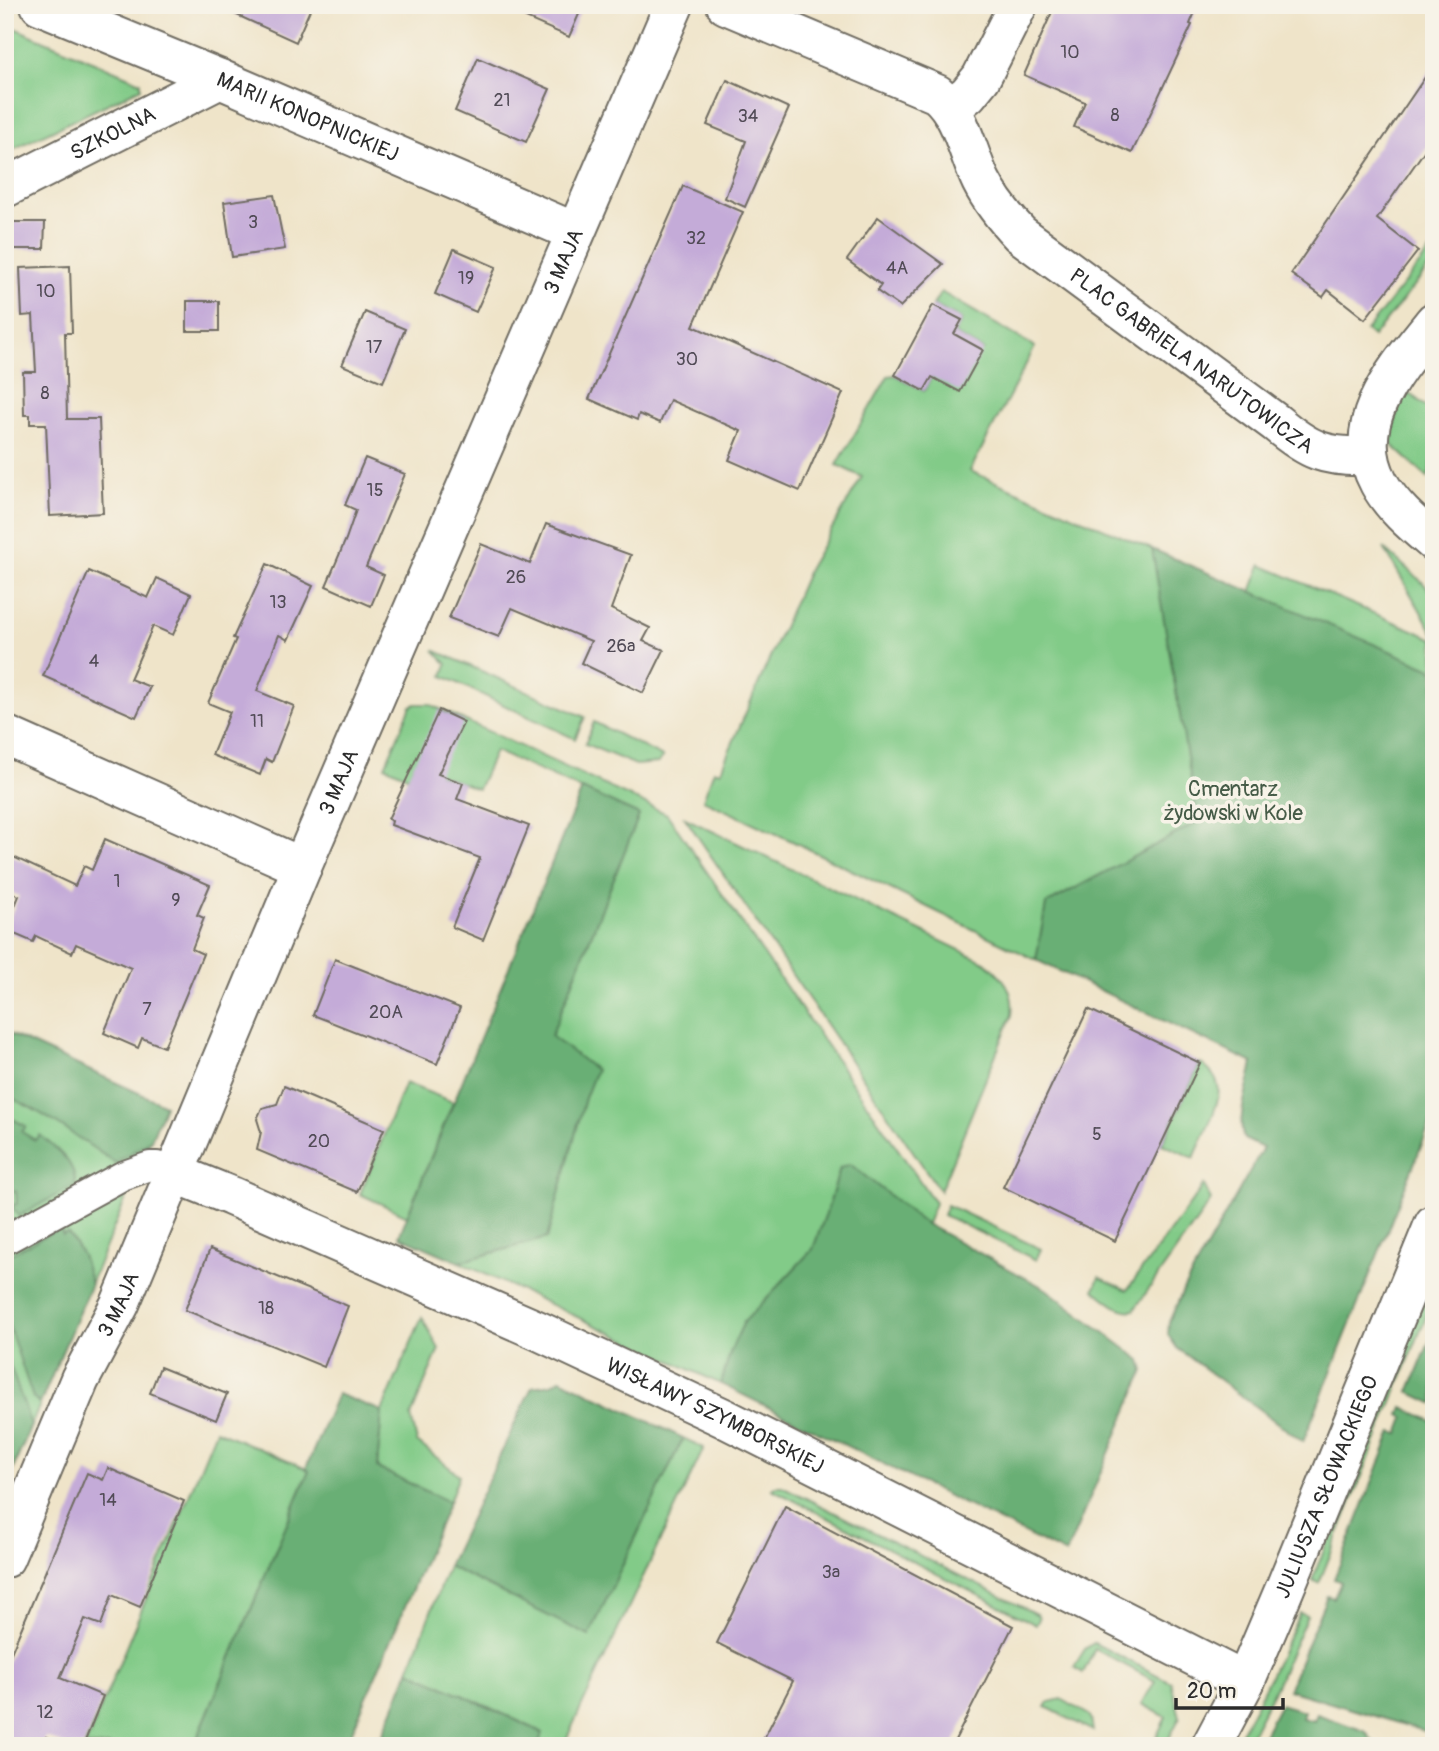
<svg xmlns="http://www.w3.org/2000/svg" width="1439" height="1751" font-family="Pangolin,sans-serif">
<style>
.green{fill:#82cb88;stroke:#567b5a;stroke-width:2}
.forest{fill:#69af74;stroke:#4a6d50;stroke-width:2}
.building{fill:#c4abd8}
.lines{fill:none;stroke-linecap:round;stroke-linejoin:round}
.pedestrian-casing{stroke:#706c62;stroke-width:32}
.minor-casing{stroke:#706c62;stroke-width:42}
.tertiary-casing{stroke:#706c62;stroke-width:42}
.pedestrian{stroke:#fff;stroke-width:28}
.minor{stroke:#fff;stroke-width:38}
.tertiary{stroke:#fff;stroke-width:38}
.labels{text-anchor:middle;dominant-baseline:central;stroke-width:7;stroke-linejoin:round;paint-order:stroke}
.number-label{font-size:18px;fill:#514b56}
.street-label{font-size:21px;fill:#2b2b2b;stroke:#f7f3e8}
.park-label{font-size:21px;fill:#455b47;stroke:#f7f3e8}
</style>
<rect width="100%" height="100%" fill="#f7f3e8"/>
<filter id="ink" filterUnits="userSpaceOnUse"><feTurbulence type="fractalNoise" baseFrequency=".0143" numOctaves="2"/><feDisplacementMap in="SourceGraphic" scale="14" xChannelSelector="R" yChannelSelector="G"/><feConvolveMatrix kernelMatrix="1 2 1 2 8 2 1 2 1" color-interpolation-filters="sRGB"/></filter>
<filter id="wash" filterUnits="userSpaceOnUse"><feTurbulence type="fractalNoise" baseFrequency=".00686" numOctaves="4" result="noise"/><feDisplacementMap in="SourceGraphic" scale="28" xChannelSelector="R" yChannelSelector="G"/><feGaussianBlur stdDeviation="1.57" result="paint"/><feColorMatrix in="noise" values="0 0 0 0 0 0 0 0 0 0 0 0 0 0 0 0 0 1.4 0 .05"/><feComposite in="paint" operator="in"/></filter>
<g filter="url(#wash)">
<rect width="100%" height="100%" fill="#efe4c9"/>
<g class="green">
<polygon points="5,24 141,82 141,88 5,153"/>
<polygon points="1434,246 1434,261 1373,337 1366,331"/>
<polygon points="941,292 1035,347 970,471 1251,592 1261,565 1434,639 1434,1028 1042,929 1036,960 792,841 703,800 714,770 720,772 809,568 862,477 837,465 888,376 895,375 924,391 932,377 983,350 954,334 962,320 933,305"/>
<polygon points="1403,393 1412,395 1434,414 1434,453 1428,478 1392,445 1392,432"/>
<polygon points="1384,548 1422,582 1434,595 1434,634"/>
<polygon points="434,650 585,717 575,739 443,676 447,664"/>
<polygon points="416,704 429,704 667,814 935,1203 927,1224 840,1168 829,1205 813,1249 744,1322 731,1350 721,1384 459,1262 547,1238 585,1098 595,1071 551,1037 639,815 495,751 478,789 414,765 409,777 385,766 411,706"/>
<polygon points="594,722 663,757 658,763 636,765 585,744"/>
<path d="M 685,818 L 985,962 C 1003,976 1015,990 1012,1015 L 940,1191 Z"/>
<polygon points="5,1032 165,1105 13,1469 5,1466"/>
<path d="M 1200,1063 C 1226,1081 1220,1097 1210,1122 C 1205,1134 1199,1146 1194,1158 L 1162,1144 Z"/>
<polygon points="405,1083 453,1102 407,1216 360,1194"/>
<path d="M 1204,1185 L 1211,1200 L 1206,1208 L 1134,1310 C 1120,1314 1105,1298 1094,1290 L 1099,1277 L 1127,1290 Z"/>
<polygon points="947,1205 1041,1249 1036,1260 943,1215"/>
<polygon points="1434,1276 1434,1297 1319,1583 1312,1580"/>
<polygon points="422,1317 439,1349 411,1416 417,1442 459,1475 449,1502 377,1468 382,1411"/>
<polygon points="216,1430 309,1470 194,1746 85,1746"/>
<polygon points="683,1438 704,1448 563,1746 537,1746 542,1732 409,1670 448,1566 589,1636"/>
<polygon points="776,1486 782,1486 1038,1615 1039,1619 1036,1625 772,1489"/>
<polygon points="1300,1613 1307,1616 1273,1692 1245,1746 1234,1746 1263,1691"/>
<polygon points="1094,1643 1171,1682 1180,1717 1165,1746 1152,1746 1166,1717 1142,1704 1155,1681 1095,1649 1083,1673 1074,1667 1085,1649"/>
<polygon points="1061,1699 1089,1715 1091,1718 1093,1731 1046,1707 1049,1702"/>
</g>
<g class="forest">
<path d="M 1152,549 L 1434,670 L 1434,1114 L 1303,1442 L 1177,1348 L 1168,1335 L 1169,1322 L 1185,1286 L 1263,1148 L 1244,1139 C 1236,1118 1249,1085 1253,1063 L 1036,960 L 1046,904 L 1198,822 Z"/>
<polygon points="582,789 639,815 551,1036 596,1070 585,1098 547,1238 459,1262 399,1236"/>
<path d="M 5,1032 L 165,1105 L 151,1140 L 115,1163 C 79,1138 45,1113 5,1095 Z"/>
<path d="M 5,1115 L 26,1126 L 22,1132 L 35,1140 L 40,1135 C 55,1148 77,1163 75,1185 L 19,1216 L 11,1205 L 17,1204 L 16,1191 L 9,1191 L 5,1172 Z"/>
<polygon points="850,1164 924,1223 1046,1289 1141,1360 1144,1371 1066,1554 721,1384 731,1350 744,1322 813,1249 829,1205 840,1168"/>
<polygon points="59,1228 63,1235 68,1233 82,1255 91,1284 40,1404 33,1398 5,1315 5,1257"/>
<polygon points="1434,1331 1434,1404 1409,1392"/>
<polygon points="5,1351 31,1425 13,1469 5,1466"/>
<polygon points="560,1379 683,1438 589,1636 448,1566 532,1387 552,1384"/>
<polygon points="337,1394 382,1411 377,1468 449,1502 346,1746 194,1746 309,1471 306,1468"/>
<polygon points="1403,1407 1434,1422 1434,1734 1288,1690 1327,1596 1334,1598 1341,1582 1334,1579 1392,1432 1399,1434 1405,1418 1400,1415"/>
<polygon points="409,1670 543,1733 537,1746 378,1746"/>
<polygon points="1280,1704 1304,1711 1302,1718 1314,1721 1317,1714 1365,1731 1374,1743 1374,1746 1258,1746"/>
</g>
<g id="blocks">
<g class="building">
<polygon points="215,5 312,5 296,42"/>
<polygon points="496,5 583,5 569,37"/>
<polygon points="1055,5 1198,5 1190,24 1192,25 1132,153 1074,127 1085,102 1024,75"/>
<polygon points="478,58 550,89 526,142 455,111"/>
<polygon points="1434,64 1434,137 1377,219 1418,251 1365,319 1328,290 1323,297 1291,274"/>
<polygon points="727,80 789,108 745,207 725,198 746,141 707,125"/>
<polygon points="683,186 743,212 693,326 843,393 800,491 729,460 741,431 670,400 660,423 639,414 637,420 589,399"/>
<polygon points="274,195 285,249 232,257 224,202"/>
<polygon points="878,217 943,264 900,307 877,291 881,285 847,260"/>
<polygon points="8,222 45,222 44,249 8,249"/>
<polygon points="454,249 496,267 476,312 435,294"/>
<polygon points="70,266 72,333 65,333 67,419 99,419 103,513 50,516 46,424 30,424 30,415 24,415 23,372 36,372 33,315 22,316 20,268"/>
<rect x="187" y="301" width="32" height="30"/>
<polygon points="933,305 962,320 954,334 983,350 960,392 932,377 924,391 895,375"/>
<polygon points="365,312 405,329 383,382 342,365"/>
<polygon points="365,458 405,474 366,567 384,575 371,606 326,586 346,539 356,510 345,505"/>
<polygon points="546,524 631,555 611,609 650,628 643,641 664,650 643,693 581,663 591,641 512,608 499,637 449,618 481,544 530,564"/>
<polygon points="267,564 313,586 288,640 279,635 257,691 294,706 272,762 266,759 260,775 212,755 230,712 208,703 236,639 233,638"/>
<polygon points="89,571 148,598 157,578 191,594 173,635 153,626 130,679 150,687 136,717 43,676"/>
<polygon points="439,710 464,722 438,774 463,783 457,799 529,826 483,940 452,927 480,858 391,825 392,821 388,819"/>
<polygon points="105,839 210,885 197,915 204,918 192,949 203,954 164,1047 142,1038 138,1048 104,1033 131,968 76,944 72,953 36,936 33,942 5,930 19,896 5,889 5,853 75,886 84,866 92,870"/>
<polygon points="335,959 460,1008 437,1064 313,1015"/>
<polygon points="1088,1009 1200,1063 1115,1241 1003,1187"/>
<polygon points="284,1086 384,1129 357,1192 257,1150 261,1132 257,1119 262,1108 277,1104"/>
<polygon points="210,1249 348,1306 324,1367 185,1310"/>
<polygon points="160,1367 227,1394 216,1420 150,1393"/>
<polygon points="108,1468 184,1501 140,1607 112,1595 101,1625 85,1619 60,1678 103,1696 83,1746 67,1746 46,1737 42,1746 27,1746 5,1736 5,1667 87,1473 103,1480"/>
<polygon points="785,1506 1013,1626 952,1746 760,1746 793,1681 717,1643"/>
</g>
</g>
</g>
<g filter="url(#ink)">
<use href="#blocks" fill-opacity="0" stroke="#706c62" stroke-width="2"/>
<g class="lines">
<g class="pedestrian-casing">
<polyline id="pedestrian" points="5,1240 122,1176 150,1166 157,1166 174,1173"/>
</g>
<g class="minor-casing">
<g id="minor">
<path id="s1" d="M 40,5 L 220,79 L 575,232"/>
<path id="s2" d="M 726,5 L 937,94 C 962,115 967,152 981,181 C 991,201 1004,217 1020,234 L 1276,423 C 1309,451 1326,458 1369,456"/>
<polyline points="951,108 968,94 981,78 1018,5"/>
<path id="s3" d="M 5,188 L 220,79"/>
<path d="M 1434,322 C 1398,367 1346,423 1379,483 C 1392,507 1414,525 1434,542"/>
<polyline points="5,735 302,867"/>
<path id="s4" d="M 174,1173 L 231,1196 L 539,1331 L 726,1419 L 1245,1682"/>
<path id="s5" d="M 1211,1746 L 1245,1682 L 1285,1588 L 1434,1224"/>
</g>
</g>
<g class="tertiary-casing">
<g id="tertiary">
<path id="s6" d="M 5,1558 L 80,1379 L 120,1304 L 302,867 L 674,5"/>
</g>
</g>
<use href="#pedestrian" class="pedestrian"/>
<use href="#minor" class="minor"/>
<use href="#tertiary" class="tertiary"/>
</g>
</g>
<g class="labels">
<g class="number-label">
<text x="1070" y="52">10</text>
<text x="502" y="100">21</text>
<text x="1115" y="115">8</text>
<text x="748" y="116">34</text>
<text x="253" y="222">3</text>
<text x="696" y="238">32</text>
<text x="897" y="268">4A</text>
<text x="466" y="278">19</text>
<text x="46" y="291">10</text>
<text x="374" y="347">17</text>
<text x="687" y="359">30</text>
<text x="45" y="393">8</text>
<text x="375" y="490">15</text>
<text x="516" y="577">26</text>
<text x="278" y="602">13</text>
<text x="621" y="646">26a</text>
<text x="94" y="661">4</text>
<text x="257" y="721">11</text>
<text x="117" y="881">1</text>
<text x="176" y="900">9</text>
<text x="147" y="1009">7</text>
<text x="386" y="1012">20A</text>
<text x="1097" y="1134">5</text>
<text x="319" y="1141">20</text>
<text x="266" y="1308">18</text>
<text x="108" y="1500">14</text>
<text x="831" y="1572">3a</text>
<text x="45" y="1712">12</text>
</g>
<g class="street-label">
<text stroke="none"><textPath href="#s1" startOffset="290">MARII KONOPNICKIEJ</textPath></text>
<text stroke="none"><textPath href="#s3" startOffset="121">SZKOLNA</textPath></text>
<text stroke="none"><textPath href="#s6" startOffset="1412">3 MAJA</textPath></text>
<text stroke="none"><textPath href="#s2" startOffset="607">PLAC GABRIELA NARUTOWICZA</textPath></text>
<text stroke="none"><textPath href="#s6" startOffset="845">3 MAJA</textPath></text>
<text stroke="none"><textPath href="#s6" startOffset="278">3 MAJA</textPath></text>
<text stroke="none"><textPath href="#s4" startOffset="593">WISŁAWY SZYMBORSKIEJ</textPath></text>
<text stroke="none"><textPath href="#s5" startOffset="284">JULIUSZA SŁOWACKIEGO</textPath></text>
</g>
<g class="park-label">
<text x="1233" y="789">Cmentarz<tspan x="1233" dy="24">żydowski w Kole</tspan></text>
</g>
</g>
<rect width="1439" height="1751" fill="none" stroke="#f7f3e8" stroke-width="28"/>
<path d="M1176 1698v10h107v-10" fill="none" stroke="#2b2b2b" stroke-width="3.5"/>
<text x="1187" y="1698" font-size="21" fill="#2b2b2b" stroke="#f7f3e8" stroke-width="5" paint-order="stroke">20 m</text>
</svg>
